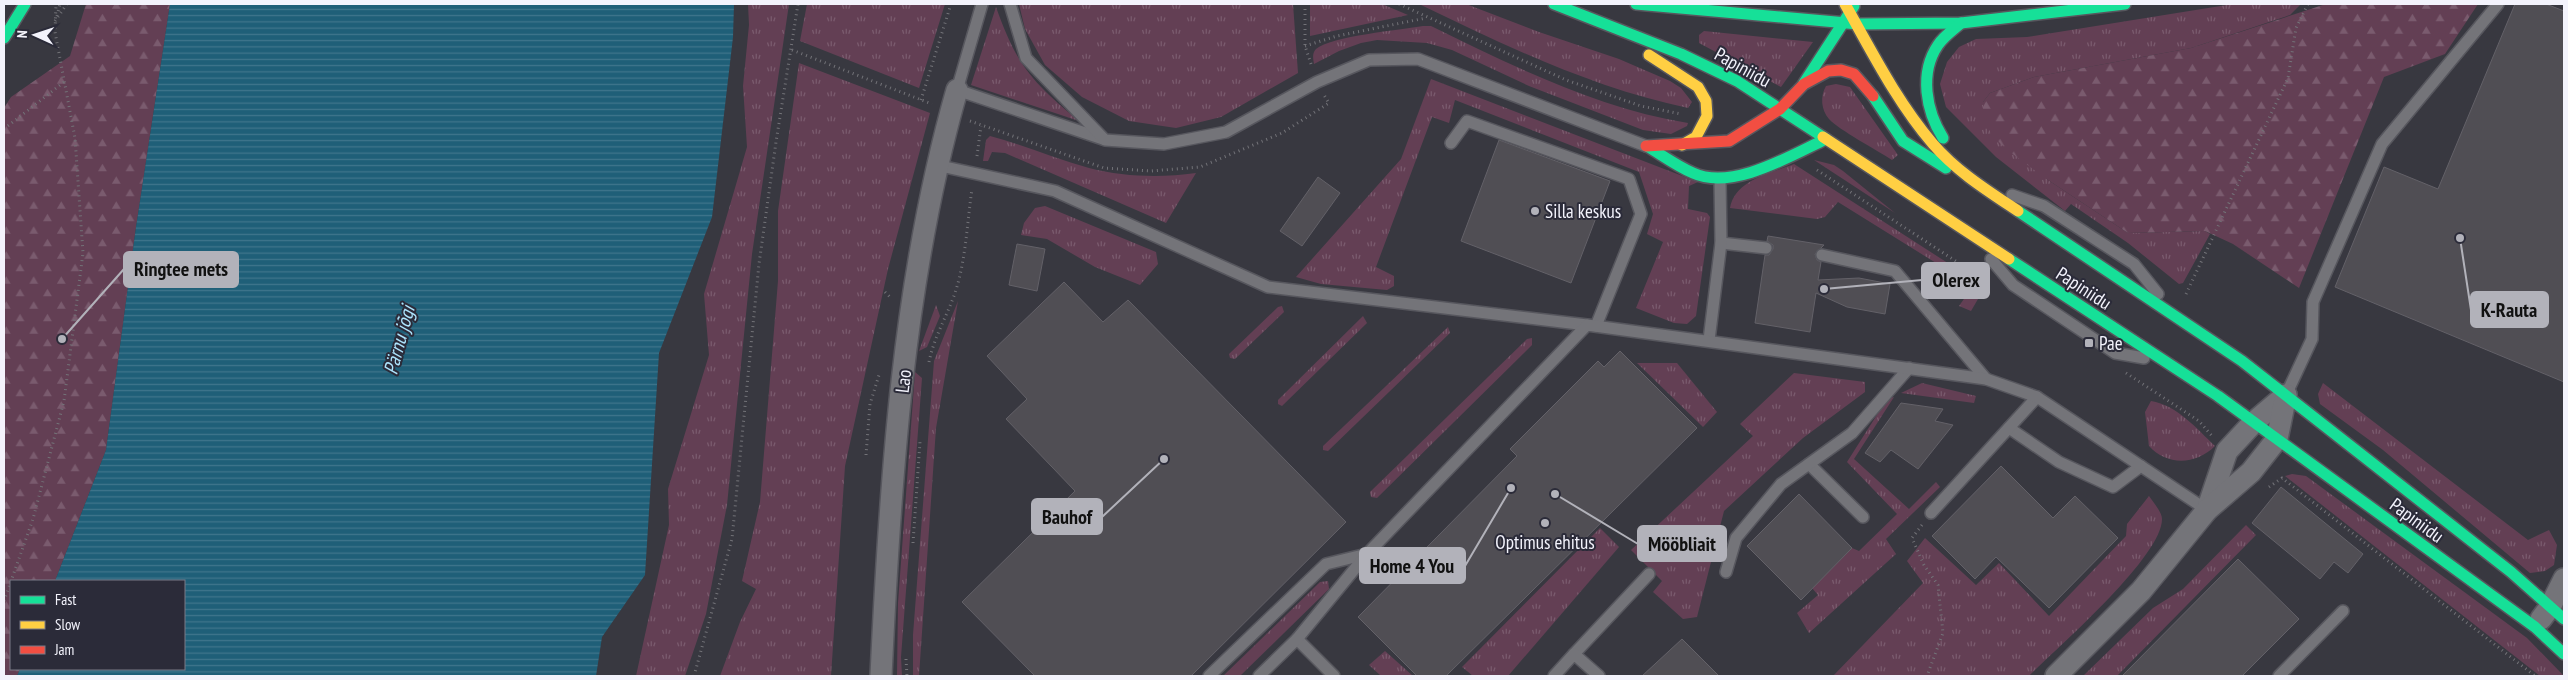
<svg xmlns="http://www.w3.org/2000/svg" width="2568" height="680" font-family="'PT Sans Narrow',sans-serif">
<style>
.grass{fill:url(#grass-tufts)}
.forest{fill:url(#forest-firs)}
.water{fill:url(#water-rules)}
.building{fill:#504e54;stroke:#636168}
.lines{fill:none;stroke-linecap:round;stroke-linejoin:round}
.lane-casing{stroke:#57575e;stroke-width:14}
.street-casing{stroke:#57575e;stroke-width:24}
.fast-casing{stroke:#57575e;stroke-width:14}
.slow-casing{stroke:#57575e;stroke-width:14}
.jam-casing{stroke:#57575e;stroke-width:14}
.path{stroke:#737378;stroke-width:3;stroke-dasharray:1 4;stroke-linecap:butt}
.lane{stroke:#747479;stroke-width:11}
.street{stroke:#747479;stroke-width:21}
.fast{stroke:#16e098;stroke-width:11}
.slow{stroke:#ffcf43;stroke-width:11}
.jam{stroke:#f24e42;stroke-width:11}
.poi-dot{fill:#b2b2ba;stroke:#2b2b39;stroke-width:2}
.labels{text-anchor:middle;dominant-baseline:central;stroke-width:4;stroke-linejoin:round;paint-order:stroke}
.street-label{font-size:19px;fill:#f3f3fc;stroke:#2b2b39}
.poi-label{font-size:19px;fill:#f3f3fc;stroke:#2b2b39;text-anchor:start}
.water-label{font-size:20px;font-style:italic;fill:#ade4fd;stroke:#2b2b39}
.leader{fill:none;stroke:#b2b2ba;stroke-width:2}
.callout-dot{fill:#b2b2ba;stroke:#2b2b39;stroke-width:2}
.callout{fill:#b2b2ba;stroke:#b2b2ba;stroke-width:2}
.callout-label{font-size:20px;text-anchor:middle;font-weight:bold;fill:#111}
</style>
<defs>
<pattern id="grass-tufts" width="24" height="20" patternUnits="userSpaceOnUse" patternTransform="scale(1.25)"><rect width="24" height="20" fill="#633f54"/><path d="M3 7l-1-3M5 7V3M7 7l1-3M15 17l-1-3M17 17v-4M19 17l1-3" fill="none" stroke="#7a5b6e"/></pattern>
<pattern id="forest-firs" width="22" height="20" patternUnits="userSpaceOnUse" patternTransform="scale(1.25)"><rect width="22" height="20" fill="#633f54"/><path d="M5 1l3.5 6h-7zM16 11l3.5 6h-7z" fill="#7a5b6e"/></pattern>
<pattern id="water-rules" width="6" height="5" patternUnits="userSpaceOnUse" patternTransform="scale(1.25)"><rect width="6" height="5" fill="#1f5f78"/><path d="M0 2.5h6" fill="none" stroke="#40768c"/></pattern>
</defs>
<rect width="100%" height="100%" fill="#383840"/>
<g class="grass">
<polygon points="748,4 789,4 752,254 727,505 706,614 685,676 636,676 669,525 668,489 709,355 704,294 747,147 743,86 749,25"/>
<polygon points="807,4 945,4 919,88 800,41"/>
<polygon points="1019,4 1293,4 1298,73 1221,117 1176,128 1129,121 1082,97 1045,65 1025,29"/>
<polygon points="1310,4 1382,4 1408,15 1310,36"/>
<path d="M 1419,4 L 1466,4 L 1539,32 L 1619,59 L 1670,81 L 1681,88 L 1692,102 L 1688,108 C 1593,88 1506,46 1419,4 Z"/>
<polygon points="2233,4 2301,4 2290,15 2191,48 2034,77 1990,93 1983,102 2048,180 2128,233 2205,231 2210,234 2183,283 2179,284 2128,243 2071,204 2065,211 1996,157 1946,107 1940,84 1947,62 1959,47 1976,39 2027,37"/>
<path d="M 996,7 C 1017,66 1031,81 1079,121 L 971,85 Z"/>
<path d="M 1423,26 L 1431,26 C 1513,66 1597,108 1688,123 L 1687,126 L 1671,134 L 1643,130 L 1529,86 L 1452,50 L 1427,43 L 1377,40 L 1361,43 L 1339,51 L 1314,64 C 1313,59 1312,53 1316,49 C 1331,36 1401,30 1423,26 Z"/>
<polygon points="1704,31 1813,42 1781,87 1699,43 1699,35"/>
<polygon points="799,63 930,113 888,269 845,466 831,676 720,676 740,622 756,589 742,581 760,502 778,281 778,211"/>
<polygon points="1431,79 1698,182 1689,186 1688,209 1707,213 1710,217 1696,316 1687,324 1674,323 1636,308 1663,242 1647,234 1653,214 1639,172 1455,100 1449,123 1432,117 1376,267 1394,276 1394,286 1387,290 1321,284 1296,277 1401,159"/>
<path d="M 1836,84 L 1850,87 L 1898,155 L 1892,160 C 1877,150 1839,130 1829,119 C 1821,110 1820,96 1826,86 Z"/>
<path d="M 990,136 C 1024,145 1056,159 1089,168 C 1124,177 1161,178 1196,173 L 1166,223 L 1005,153 L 992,152 L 988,161 L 983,161 L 986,140 Z"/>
<polygon points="1814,160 1834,165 1843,171 1895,213"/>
<path d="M 1794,164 L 1985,287 L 1971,311 L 1959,306 L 1973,286 L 1838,202 L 1825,217 L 1817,219 L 1730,208 C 1735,180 1771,173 1794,164 Z"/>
<polygon points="1045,206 1156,252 1158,264 1140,285 1095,267 1047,239 1021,235 1024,223 1035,208"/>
<polygon points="958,301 936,428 919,676 913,676 913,635 934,361"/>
<polygon points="936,305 940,316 927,347 919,351"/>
<polygon points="1282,306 1284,312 1235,359 1230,358 1229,354 1278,307"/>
<polygon points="1363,316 1367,323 1282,406 1278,404 1278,400"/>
<polygon points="1448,327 1450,333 1328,451 1323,450 1323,446"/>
<polygon points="1532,338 1532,345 1377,498 1371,497 1370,492 1527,339"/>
<polygon points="1637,363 1677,363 1717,412 1703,427"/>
<polygon points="915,372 922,378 901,657 902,676 897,676 898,603"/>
<polygon points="1794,373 1865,382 1865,392 1803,438 1724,511 1697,617 1683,619 1653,592 1662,581 1631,550 1753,436 1740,424"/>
<polygon points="1922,383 1976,396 1974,403 1901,393"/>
<polygon points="2323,383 2528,540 2549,530 2557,545 2554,565 2545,571 2530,573 2383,450 2320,404 2318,394"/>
<polygon points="1894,397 1854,459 1909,509 1936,482 1940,487 1886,539 1896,554 1809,633 1797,613 1818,595 1812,588 1852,548 1859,551 1897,514 1847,462 1887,399"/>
<path d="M 2151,401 C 2177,405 2197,429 2215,446 C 2196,465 2167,466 2149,446 L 2145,412 Z"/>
<polygon points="2292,474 2306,476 2527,638 2564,676 2540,676 2285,476"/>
<path d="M 2149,496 C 2153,502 2162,512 2162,519 C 2162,557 2058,647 2029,676 L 1833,676 L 1923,583 L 1907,561 L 1925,538 L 1976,585 L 1999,563 L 2049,616 L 2126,536 L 2127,524 Z"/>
<polygon points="2246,525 2256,535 2117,676 2083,676 2153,608 2183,589"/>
<polygon points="1600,528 1619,547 1508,676 1473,676 1462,667"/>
<polygon points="1328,581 1329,589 1240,676 1223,676 1320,582"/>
<polygon points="1385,651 1413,676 1381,676 1369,665"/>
</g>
<g class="forest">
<polygon points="86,4 170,4 136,227 106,450 55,581 11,581 11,669 20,669 17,676 4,676 4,108 11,97 70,56"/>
<polygon points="2326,4 2478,4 2445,54 2384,77 2299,288 2233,244 2205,231 2128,233 2048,180 2006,149 1991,134 1983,115 1983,102 1990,93 2034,77 2191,48"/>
</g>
<polygon class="water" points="170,4 734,4 733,37 712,217 659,353 645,575 602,637 596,676 17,676 20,669 184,669 184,581 55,581 106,450 136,227"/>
<g class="building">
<polygon points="2515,4 2546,4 2564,11 2564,382 2335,287 2384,167 2438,189"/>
<polygon points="1499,140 1610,181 1571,283 1461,241"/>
<polygon points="1318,177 1340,193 1302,246 1280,231"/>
<polygon points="1768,236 1824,245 1815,254 1817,260 1821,262 1818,280 1859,278 1890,284 1885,314 1847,307 1816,293 1810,332 1755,323 1765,255 1769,255 1773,249 1773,245 1767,241"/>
<polygon points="1017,244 1045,249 1037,291 1009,285"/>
<polygon points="1064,282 1103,322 1128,300 1346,522 1191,676 1035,676 962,602 1075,491 1006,419 1027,399 987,356"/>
<polygon points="1620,351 1697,428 1446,676 1417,676 1358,617 1517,456 1510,449 1598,361 1604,367"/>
<polygon points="1901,403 1943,409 1935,421 1953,425 1918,469 1891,450 1880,462 1865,453"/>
<polygon points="2001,466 2053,518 2075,496 2118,538 2049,608 1996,557 1975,579 1932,536"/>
<polygon points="2281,487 2363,554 2348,573 2334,562 2320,579 2252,523"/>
<polygon points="1799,494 1852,548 1801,600 1747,546"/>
<polygon points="2238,559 2299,619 2242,676 2122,676"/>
<polygon points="1682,639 1719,676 1642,676"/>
</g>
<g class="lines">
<g class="lane-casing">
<g id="lane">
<polyline points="982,4 957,90 1103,139"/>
<polyline points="1010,4 1026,58 1105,140 1164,144 1226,132 1317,82 1369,60 1418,59 1646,146"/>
<polyline points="1451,143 1467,121 1629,179 1641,214 1596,326"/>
<polyline points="936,165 1055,191 1268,287 1587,325"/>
<polyline points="2012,195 2044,206 2134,264 2158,294"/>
<polyline points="1721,243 1766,248"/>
<polyline points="1822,255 1895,271 1986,379"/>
<polyline points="1991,259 2013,285 2115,353 2144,358"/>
<polyline points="1709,340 1721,243 1720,180"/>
<polyline points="2286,395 2312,339 2313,302 2382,144 2498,4"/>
<polyline points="2009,428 2059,462 2113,487 2141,466"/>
<polyline points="1809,464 1863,517"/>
<polyline points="1931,513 2037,397"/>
<polyline points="1726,572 1736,538 1781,484 1852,433 1909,368"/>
<polyline points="1297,639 1334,676"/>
<polyline points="1574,654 1649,574"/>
<polyline points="1209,676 1326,564 1367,554 1587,325 1986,379 2037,397 2207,510"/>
<polyline points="1259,676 1297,639 1367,554"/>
<polyline points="1554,676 1574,654 1599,676"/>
<polyline points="2279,676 2343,611"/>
</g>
</g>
<g class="street-casing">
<g id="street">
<polyline points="2207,510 2227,451 2253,423 2286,395"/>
<polyline points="2541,619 2550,607 2564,579"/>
<path d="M 881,676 C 890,482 903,278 957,90"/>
<polyline points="2056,676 2141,591 2207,510 2251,472 2277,439 2286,395"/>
</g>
</g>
<g class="fast-casing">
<g id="fast">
<polyline points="1554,4 1681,54 1737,81 1823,137"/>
<polyline points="1636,4 1858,24 1961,23 2125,4"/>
<polyline points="4,38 25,4"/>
<polyline points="1804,83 1854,6"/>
<polyline points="1873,96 1903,141 1946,168"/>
<path d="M 1943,138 C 1926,111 1919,73 1938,45 C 1944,36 1953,30 1961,23"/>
<path d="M 1647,146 C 1662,155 1677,166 1693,173 C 1732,191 1790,156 1826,139"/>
<polyline points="2018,211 2242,361 2511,572 2564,619"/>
<polyline points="2009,259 2218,396 2535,627 2564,654"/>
</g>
</g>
<g class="slow-casing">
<g id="slow">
<path d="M 1845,4 C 1872,52 1897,102 1933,144 C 1956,171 1988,191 2018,211"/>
<polyline points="1649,55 1698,87 1706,101 1707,116 1696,137 1682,145"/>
<polyline points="1823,137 2009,259"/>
</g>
</g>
<g class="jam-casing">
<polyline id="jam" points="1646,146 1729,141 1780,109 1804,84 1828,71 1841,70 1854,74 1873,96"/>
</g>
<g class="path">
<polyline points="1305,4 1305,46 1312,67"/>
<polyline points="1399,4 1566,80 1641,106 1681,114"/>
<polyline points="57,16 60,4"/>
<polyline points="55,21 67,4"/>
<polyline points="1305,46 1337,36 1426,18"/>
<polyline points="792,50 932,104"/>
<polyline points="921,100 951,4"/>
<polyline points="970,121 1104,168 1151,171 1200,167 1282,133 1329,103 1324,95"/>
<polyline points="4,129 64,82"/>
<polyline points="977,156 981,126"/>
<polyline points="1817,170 1983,279"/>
<polyline points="885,292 891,298"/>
<polyline points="2186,294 2288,78 2296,28 2308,4"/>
<path d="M 929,362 C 934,337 947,316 955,293 C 966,260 967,223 972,189"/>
<polyline points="2126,373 2199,421 2212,436"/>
<polyline points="866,455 870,404 879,375"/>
<polyline points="2269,487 2282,478 2535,676"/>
<polyline points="1922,525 1912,538 1924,565 1938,585 1943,633 1927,676"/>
<polyline points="913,543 920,442"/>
<polyline points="4,601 33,519 64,401 83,253 75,138 55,32 56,4"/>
<polyline points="906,659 907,676"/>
<polyline points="694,676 732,539 759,264 776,142 798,4"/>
</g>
<use href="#lane" class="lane"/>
<use href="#street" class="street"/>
<use href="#fast" class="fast"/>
<use href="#slow" class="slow"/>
<use href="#jam" class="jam"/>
</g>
<g class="poi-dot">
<circle cx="1535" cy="211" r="5"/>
<rect x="2084" y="338" width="10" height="10" rx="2.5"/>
<circle cx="1545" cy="523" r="5"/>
</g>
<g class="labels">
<g class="street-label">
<text transform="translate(1743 67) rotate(29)">Papiniidu</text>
<text transform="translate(2084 288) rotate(33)">Papiniidu</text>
<text transform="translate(903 381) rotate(-83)">Lao</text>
<text transform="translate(2417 520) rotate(36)">Papiniidu</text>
</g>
<g class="poi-label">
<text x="1545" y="211">Silla keskus</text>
<text x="2099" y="343">Pae</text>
<text x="1545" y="542" text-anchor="middle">Optimus ehitus</text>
</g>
<g class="water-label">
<text transform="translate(399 340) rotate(-75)">Pärnu jõgi</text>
</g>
</g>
<path class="leader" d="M62 339L124 269M1824 289L1922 280M2460 238L2471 310M1164 459L1102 517M1555 494L1638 544M1511 488L1465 566"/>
<g class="callout-dot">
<circle cx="62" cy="339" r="5"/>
<circle cx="1824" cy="289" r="5"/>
<circle cx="2460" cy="238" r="5"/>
<circle cx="1164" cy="459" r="5"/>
<circle cx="1555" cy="494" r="5"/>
<circle cx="1511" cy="488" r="5"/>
</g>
<g class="callout">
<rect x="124" y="252" width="114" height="35" rx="5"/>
<rect x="1922" y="263" width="67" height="35" rx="5"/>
<rect x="2471" y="292" width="77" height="35" rx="5"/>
<rect x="1032" y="499" width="70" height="35" rx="5"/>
<rect x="1638" y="526" width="88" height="35" rx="5"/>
<rect x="1360" y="548" width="105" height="35" rx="5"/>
</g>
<g class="callout-label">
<text x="181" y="276">Ringtee mets</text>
<text x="1956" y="287">Olerex</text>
<text x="2509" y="317">K-Rauta</text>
<text x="1067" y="524">Bauhof</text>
<text x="1682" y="551">Mööbliait</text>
<text x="1412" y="573">Home 4 You</text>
</g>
<rect width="2568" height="680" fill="none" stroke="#f3f3fc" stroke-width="10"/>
<rect x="10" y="580" width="175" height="90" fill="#2b2b39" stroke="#7b7b87"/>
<rect x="20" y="596" width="25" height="8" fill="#16e098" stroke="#7b7b87"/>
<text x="55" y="605" font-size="15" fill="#f3f3fc">Fast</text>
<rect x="20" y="621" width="25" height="8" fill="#ffcf43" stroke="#7b7b87"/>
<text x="55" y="630" font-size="15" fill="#f3f3fc">Slow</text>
<rect x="20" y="646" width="25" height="8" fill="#f24e42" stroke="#7b7b87"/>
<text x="55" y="655" font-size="15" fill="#f3f3fc">Jam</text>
<g transform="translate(35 35) rotate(273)" stroke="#2b2b39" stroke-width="4" paint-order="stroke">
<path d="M0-4L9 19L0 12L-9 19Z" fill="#f3f3fc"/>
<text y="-8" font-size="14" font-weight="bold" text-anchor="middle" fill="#f3f3fc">N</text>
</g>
</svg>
